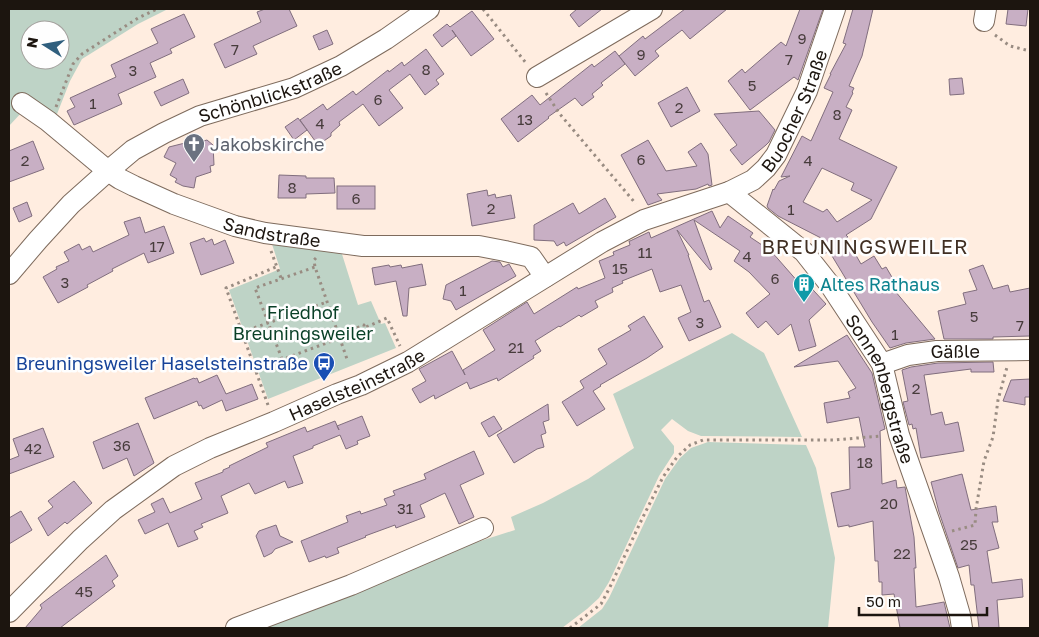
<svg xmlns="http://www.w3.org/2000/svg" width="1039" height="637" font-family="'Golos Text',sans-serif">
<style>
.green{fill:#bed3c6;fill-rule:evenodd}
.building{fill:#c8afc4;stroke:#816e7e;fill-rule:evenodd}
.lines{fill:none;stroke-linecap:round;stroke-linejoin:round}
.minor-casing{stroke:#7e6b5d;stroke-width:22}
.path{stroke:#998c82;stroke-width:3;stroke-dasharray:2.5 4;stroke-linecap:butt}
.minor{stroke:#fff;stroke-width:20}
.labels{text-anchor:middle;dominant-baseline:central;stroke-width:5;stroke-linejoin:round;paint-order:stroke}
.number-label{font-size:15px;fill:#473c3c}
.street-label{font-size:18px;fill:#1c150f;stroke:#fefefe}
.worship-label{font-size:18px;fill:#5b616d;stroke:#fefefe;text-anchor:start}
.culture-label{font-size:18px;fill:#0d838f;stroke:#fefefe;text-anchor:start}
.park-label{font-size:18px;fill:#083f26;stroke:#fefefe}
.transit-label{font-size:18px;fill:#164399;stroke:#fefefe;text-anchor:end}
.quarter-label{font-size:20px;letter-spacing:1px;fill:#402f23;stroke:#fefefe}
</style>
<rect width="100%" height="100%" fill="#ffede0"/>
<g class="green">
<path d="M 9,9 L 168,9 L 138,24 L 82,59 L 70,81 L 57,114 L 48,127 L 22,112 L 9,126 ZM 30,30 L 60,30 L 60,60 L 30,60 Z"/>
<polygon points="272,244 341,251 358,305 371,301 381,324 385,323 396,348 268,399 229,290 280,269"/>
<polygon points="732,333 764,353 802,437 701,436 688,431 672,419 661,430 674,446 674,453 659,476 609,582 599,598 587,609 562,628 251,628 446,552 515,530 511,517 543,503 588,479 634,448 613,394"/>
<polygon points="708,442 806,445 816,468 835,558 828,628 578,628 602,609 609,598 665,479 680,458 691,448"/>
</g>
<g class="building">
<polygon points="265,9 289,9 297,26 253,46 257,54 225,68 214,44 261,22 257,12"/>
<polygon points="577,9 602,9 579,27 570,15"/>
<polygon points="685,9 727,9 690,39 682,30 655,51 659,56 635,76 619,56 643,36 645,39"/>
<polygon points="800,9 823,9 798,80 794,77 750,110 728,81 742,69 745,73 781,42 786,46"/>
<path d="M 853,9 L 873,9 L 862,56 L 849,86 L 854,88 L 852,92 L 853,93 L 846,107 L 852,110 L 839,139 L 897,167 L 871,219 L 846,235 L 848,237 L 846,238 L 861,264 L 874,256 L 882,269 L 886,267 L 893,279 L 890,285 L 935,339 L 906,343 L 890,348 L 872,322 L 829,251 L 823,255 L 814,244 L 821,238 L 778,216 L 768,208 L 767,206 L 773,189 L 774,190 L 779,181 L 790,176 L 781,177 L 802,136 L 811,141 L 833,92 L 824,88 L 831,74 L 830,74 L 846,44 L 843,43 ZM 822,168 L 854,183 L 851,190 L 872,200 L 837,222 L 827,209 L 823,212 L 803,202 Z"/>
<polygon points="1008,9 1028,9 1026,26 1006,24"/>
<polygon points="472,11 494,39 471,56 452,30 456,36 442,47 433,35 447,24 450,27"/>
<polygon points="184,14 195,37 170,49 172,53 150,63 156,77 118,94 122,104 74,125 67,111 75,107 70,98 116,77 111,65 158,43 151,29"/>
<polygon points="327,30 333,44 319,50 313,36"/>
<polygon points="426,49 444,74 436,80 439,84 425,95 410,74 389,90 403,108 379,126 363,104 339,122 340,125 331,133 331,136 318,145 300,120 323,104 327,110 353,91 356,95 388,70 389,72 402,62 404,66"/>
<polygon points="615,51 625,64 601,83 603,85 592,94 594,97 582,106 575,98 548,117 549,118 518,142 501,119 532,95 540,105 592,64 594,67"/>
<polygon points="962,78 964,94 950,95 949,79"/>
<polygon points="183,79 189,93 161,106 154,92"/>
<polygon points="687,87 700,111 671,127 658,103"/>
<polygon points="759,111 775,130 769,142 766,145 742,165 730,150 737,145 714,114"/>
<polygon points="298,118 307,130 294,140 285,127"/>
<polygon points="207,140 213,145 214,165 210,166 211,172 196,177 194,188 183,186 175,182 177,179 170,175 176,163 164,157 169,147 189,142 190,145"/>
<polygon points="648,140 666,171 697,166 688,152 701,143 708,154 712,185 709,186 708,184 696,189 657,194 662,200 648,205 621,155"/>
<polygon points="33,141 44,169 9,182 9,151"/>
<polygon points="279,175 306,176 306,178 334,178 335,193 306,194 306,198 278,198"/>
<rect x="337" y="186" width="38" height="23"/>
<polygon points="487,190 488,196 495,194 496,198 511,195 515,218 472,226 467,194"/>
<polygon points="605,198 616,217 566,246 564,242 557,246 554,241 534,240 534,225 573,203 579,214"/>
<polygon points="27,202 32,216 19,222 13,208"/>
<polygon points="712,211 720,228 728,216 753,233 750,237 771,251 799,283 803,279 826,304 809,320 816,346 799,351 791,324 778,335 766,321 758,328 746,313 770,294 749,272 734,261 740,251 694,220 712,269 710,270 677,230 689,255 688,255 704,302 709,300 721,327 689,341 678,318 691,312 681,285 660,292 652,269 622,281 623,283 612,288 613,292 595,301 598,307 581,317 579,315 560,327 559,326 535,341 541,351 533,356 534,358 498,381 497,378 470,389 467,382 435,399 434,395 420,403 412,389 426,381 419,369 452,351 465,375 463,370 495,350 483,330 527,302 534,314 577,287 578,289 605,278 599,261 614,255 613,252 630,245 629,241 630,241 649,232 651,238"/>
<polygon points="140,217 145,233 164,226 174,253 148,263 144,253 112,269 113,271 87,285 88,287 58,303 43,277 57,269 56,267 69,261 64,252 79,244 82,250 90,246 93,252 129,235 124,222"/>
<polygon points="204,238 206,242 212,239 214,245 225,240 234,263 201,275 190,243"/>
<polygon points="492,261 500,262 503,267 509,264 516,276 456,310 451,301 443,299 446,285"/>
<polygon points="422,264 426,285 409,288 407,316 403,316 396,281 375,285 372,268 389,265 390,267 401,265 402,268"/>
<polygon points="983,265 993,289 1008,285 1010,292 1030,288 1030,336 993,337 993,339 944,339 938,311 966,304 963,293 977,290 969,270"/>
<polygon points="644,316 663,347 647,358 600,385 601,386 593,391 605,409 577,426 562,402 584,388 580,381 607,364 598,349 631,330 628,326"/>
<polygon points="847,335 872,373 885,429 880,431 882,484 896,480 897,488 905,487 914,537 916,568 914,568 916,607 944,602 950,628 900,628 894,594 882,595 882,582 879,582 878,561 875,561 873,521 849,527 849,525 838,527 831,493 850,489 849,447 865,447 859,417 827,423 824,403 850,398 848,392 856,388 838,361 794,367"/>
<polygon points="993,362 994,372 971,372 971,369 924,375 931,415 942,412 945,425 958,422 964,451 921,458 916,428 913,429 912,424 909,425 903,402 908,401 902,370 911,367 938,363"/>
<polygon points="217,375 226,394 252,384 258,399 226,411 222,400 203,409 201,405 199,406 197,401 154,419 145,398 194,378 195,379 197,378 199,383"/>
<polygon points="1030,379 1030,397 1025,397 1025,405 1003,401 1011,380"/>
<polygon points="548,404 549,420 543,422 546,433 541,435 544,447 537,449 514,463 497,435"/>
<polygon points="362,416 370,436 357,441 358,444 346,449 340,435 313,446 313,448 293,456 303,483 288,488 285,481 255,494 249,483 221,496 228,513 201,524 203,527 194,531 198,539 178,547 168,523 145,534 138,520 155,512 151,504 163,498 170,513 202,499 195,483 223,472 223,470 230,467 229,466 268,447 266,443 305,427 307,432 335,421 339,430 337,426"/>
<polygon points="494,416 502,429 489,437 481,423"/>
<polygon points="138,423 154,463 134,476 127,458 103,469 93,442"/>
<polygon points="43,428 54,457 9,474 9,460 19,456 13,439"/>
<polygon points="474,451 484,474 460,485 474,517 459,524 445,493 420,505 425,517 396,528 395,525 365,536 366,537 337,548 339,553 326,558 325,556 309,562 301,541 348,522 346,516 360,511 361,514 387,505 384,499 395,495 393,491 426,479 424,474"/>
<polygon points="962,474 971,510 996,506 998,522 992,522 999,548 987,551 992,583 1022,579 1023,597 997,600 999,628 979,628 974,585 971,585 969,565 958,568 939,512 931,482"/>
<polygon points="74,481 92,503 67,524 65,522 48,536 38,518 53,507 48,501"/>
<polygon points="21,511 32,530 9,544 9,518"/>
<polygon points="276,525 280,536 293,542 275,549 272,553 264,557 256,536 259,531"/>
<polygon points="106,555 118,576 112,581 115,586 60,628 25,628 42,608 40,605"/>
</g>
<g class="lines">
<g class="minor-casing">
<g id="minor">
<polyline points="984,21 986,9"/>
<polyline points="537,77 652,9"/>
<path id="s1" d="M 22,103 L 48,121 L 108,171 L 120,179 L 134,186 L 174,204 L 235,226 L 265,233 L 363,246 L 479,246 L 505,251 L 531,257 L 545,277"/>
<path id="s2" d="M 729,192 L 804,252 L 830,285 L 882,364 L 899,435 L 949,577 L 960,615 L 962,628"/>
<path id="s3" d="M 9,274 L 38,240 L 71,204 L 108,171 L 133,150 L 164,133 L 200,116 L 294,88 L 341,66 L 386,39 L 429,9"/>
<path id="s4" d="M 882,364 L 908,355 L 937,351 L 1030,350"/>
<path id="s5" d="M 9,612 L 80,540 L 113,510 L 174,466 L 210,448 L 274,422 L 337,394 L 361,385 L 408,362 L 602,242 L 644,220 L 729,192 L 753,180 L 766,168 L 776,155 L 807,91 L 835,9"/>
<polyline points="236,628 351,585 483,528"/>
</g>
</g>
<g class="path">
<polyline points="483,9 526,63"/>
<polyline points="995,35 1010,46 1030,51"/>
<polyline points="546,93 559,113 636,204"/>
<polyline points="56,107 73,64 82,54 138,18 157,9"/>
<polyline points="271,251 281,278"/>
<polyline points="316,258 314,260 315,267 347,359"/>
<polyline points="248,330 327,302"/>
<polyline points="339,335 364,325 364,328 387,318 400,346"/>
<polyline points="282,359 255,288 315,267"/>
<polyline points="262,367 340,338"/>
<polyline points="268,405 226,288 276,267"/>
<polyline points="952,531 975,525 976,509 984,461 993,437 998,400 1007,367"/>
<polyline points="570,628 601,604 610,587 642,519 663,477 677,457 690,445 703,440 834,440 881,436"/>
</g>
<use href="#minor" class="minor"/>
</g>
<defs>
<g id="church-pin" transform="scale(1.125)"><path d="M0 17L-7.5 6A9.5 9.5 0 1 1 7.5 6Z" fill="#6b7280" stroke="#fefefe"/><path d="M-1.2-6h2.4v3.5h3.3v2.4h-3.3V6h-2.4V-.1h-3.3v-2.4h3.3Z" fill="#fff"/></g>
<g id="building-pin" transform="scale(1.125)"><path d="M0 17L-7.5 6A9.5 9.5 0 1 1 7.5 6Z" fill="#0f9aa8" stroke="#fefefe"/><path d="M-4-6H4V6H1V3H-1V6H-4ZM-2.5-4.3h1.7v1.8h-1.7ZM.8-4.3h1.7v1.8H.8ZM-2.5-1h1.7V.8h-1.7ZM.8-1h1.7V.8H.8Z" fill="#fff"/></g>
<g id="bus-pin" transform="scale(1.125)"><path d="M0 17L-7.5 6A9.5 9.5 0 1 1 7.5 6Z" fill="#1a4fb4" stroke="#fefefe"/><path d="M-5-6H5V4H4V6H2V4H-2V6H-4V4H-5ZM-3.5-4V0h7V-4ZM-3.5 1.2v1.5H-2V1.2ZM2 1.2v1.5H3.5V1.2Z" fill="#fff"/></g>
</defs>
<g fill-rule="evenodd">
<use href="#church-pin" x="194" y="144"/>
<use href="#building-pin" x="804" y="284"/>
<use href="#bus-pin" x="324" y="363"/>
</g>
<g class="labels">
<g class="number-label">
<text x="802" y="38">9</text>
<text x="235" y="49">7</text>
<text x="641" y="54">9</text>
<text x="789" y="59">7</text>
<text x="426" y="69">8</text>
<text x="133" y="70">3</text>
<text x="752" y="85">5</text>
<text x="378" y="99">6</text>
<text x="93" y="103">1</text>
<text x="679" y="107">2</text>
<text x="837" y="114">8</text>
<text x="525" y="119">13</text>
<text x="320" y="123">4</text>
<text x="641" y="159">6</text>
<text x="25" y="160">2</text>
<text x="808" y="160">4</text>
<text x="292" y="187">8</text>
<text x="356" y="198">6</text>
<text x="491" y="208">2</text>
<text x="791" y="209">1</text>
<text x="157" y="246">17</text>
<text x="645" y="252">11</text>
<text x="747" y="256">4</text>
<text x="620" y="268">15</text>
<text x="775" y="278">6</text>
<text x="65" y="282">3</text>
<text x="463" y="290">1</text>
<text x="974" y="316">5</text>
<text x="700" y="322">3</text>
<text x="1020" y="325">7</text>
<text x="895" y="334">1</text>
<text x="516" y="347">21</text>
<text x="916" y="388">2</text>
<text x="122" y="445">36</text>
<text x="33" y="448">42</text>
<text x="865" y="462">18</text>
<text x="889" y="503">20</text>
<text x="405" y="508">31</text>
<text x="969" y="544">25</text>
<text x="902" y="553">22</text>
<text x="84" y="591">45</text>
</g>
<g class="street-label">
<text stroke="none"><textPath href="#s3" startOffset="325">Schönblickstraße</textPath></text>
<text stroke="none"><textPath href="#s5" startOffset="951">Buocher Straße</textPath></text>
<text stroke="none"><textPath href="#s1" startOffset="286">Sandstraße</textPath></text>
<text stroke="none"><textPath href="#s4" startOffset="75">Gäßle</textPath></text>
<text stroke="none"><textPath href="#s5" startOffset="421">Haselsteinstraße</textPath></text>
<text stroke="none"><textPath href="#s2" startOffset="255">Sonnenbergstraße</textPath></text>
</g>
<g class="worship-label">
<text x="210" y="144">Jakobskirche</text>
</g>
<g class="culture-label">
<text x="820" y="284">Altes Rathaus</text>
</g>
<g class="park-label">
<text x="303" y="312">Friedhof<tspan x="303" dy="21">Breuningsweiler</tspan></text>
</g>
<g class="transit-label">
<text x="308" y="363">Breuningsweiler Haselsteinstraße</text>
</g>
<g class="quarter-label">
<text x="865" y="246">BREUNINGSWEILER</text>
</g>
</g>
<rect width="1039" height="637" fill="none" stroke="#1c150f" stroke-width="20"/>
<g transform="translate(45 45) rotate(281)"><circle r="24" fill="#fefefe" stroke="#a4a19e"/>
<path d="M0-4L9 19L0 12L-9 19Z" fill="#305f7e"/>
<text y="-8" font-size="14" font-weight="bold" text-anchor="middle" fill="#1c150f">N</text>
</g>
<path d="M859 607v8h128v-8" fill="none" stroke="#1c150f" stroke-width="2.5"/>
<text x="866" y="607" font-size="15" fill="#1c150f" stroke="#fefefe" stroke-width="4" paint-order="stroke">50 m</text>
</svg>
